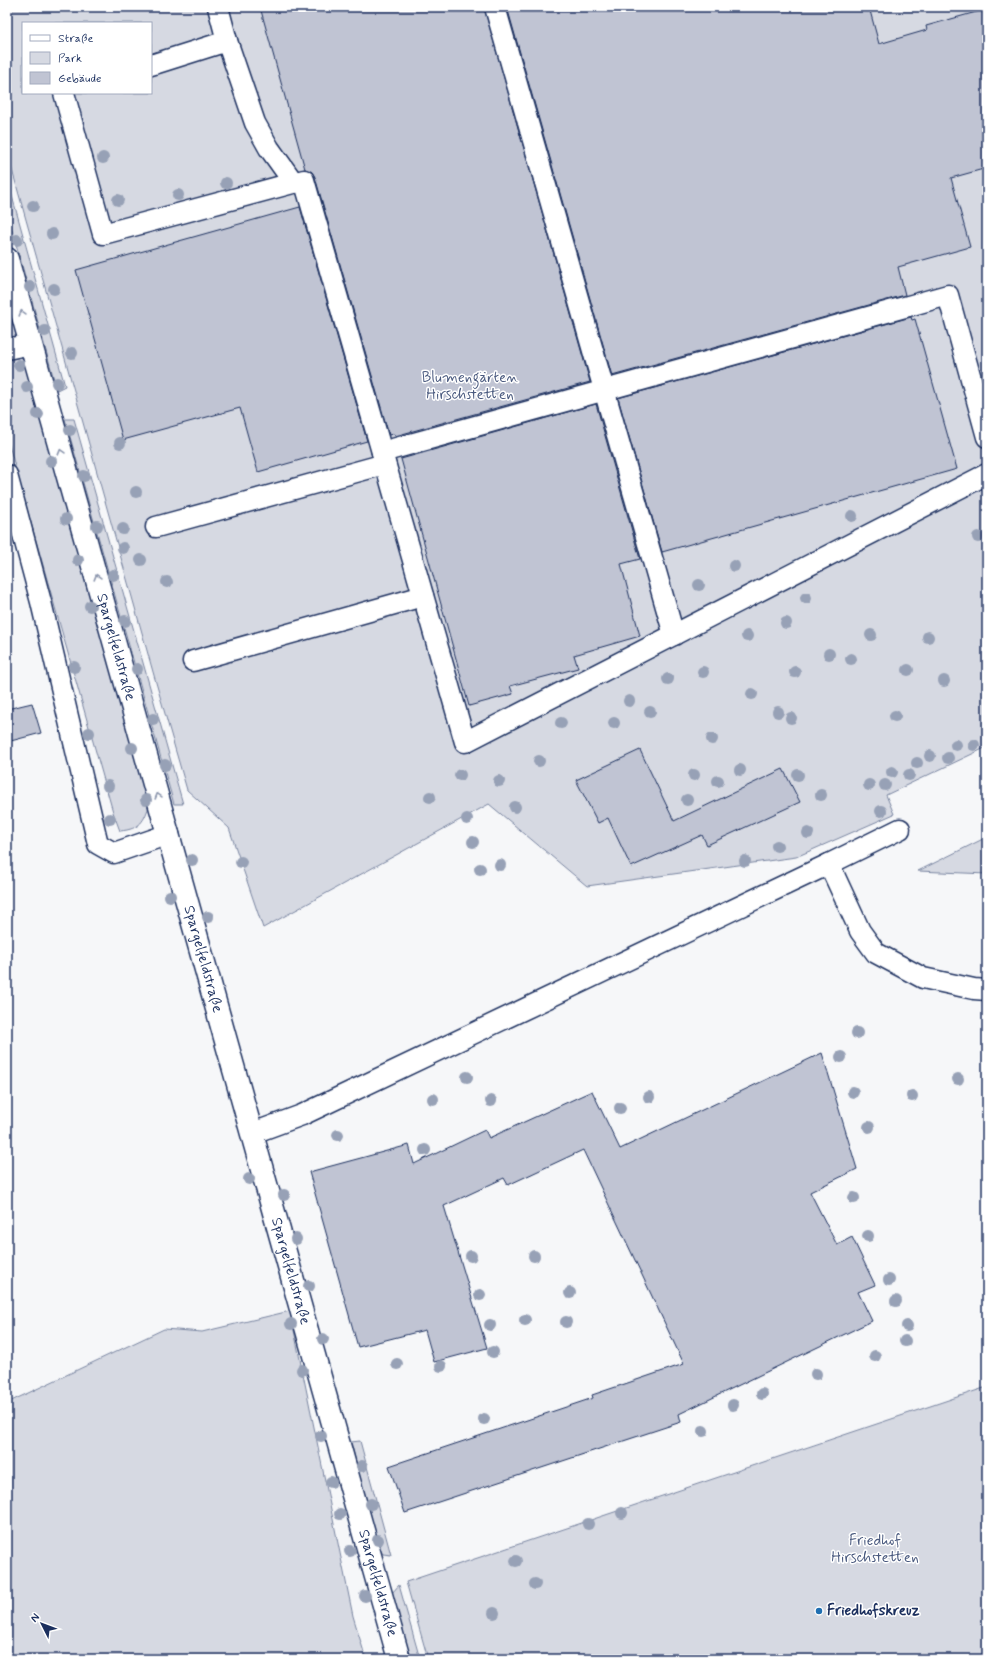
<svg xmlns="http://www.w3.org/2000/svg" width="994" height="1666" font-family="Mynerve,sans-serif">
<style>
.green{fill:#d6d9e2;stroke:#7884a0;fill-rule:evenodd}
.building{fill:#c0c4d3;stroke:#1b2f5e}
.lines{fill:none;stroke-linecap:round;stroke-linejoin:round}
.service-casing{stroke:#1b2f5e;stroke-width:23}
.minor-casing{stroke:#1b2f5e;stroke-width:25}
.service{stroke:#fff;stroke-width:20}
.minor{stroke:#fff;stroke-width:22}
.tree{fill:#97a1b6}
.oneway{stroke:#8d97ae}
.poi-dot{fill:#1f6fb2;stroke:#fff;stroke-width:1.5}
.labels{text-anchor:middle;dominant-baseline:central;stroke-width:3;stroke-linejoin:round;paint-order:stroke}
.park-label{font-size:15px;fill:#4a5a7f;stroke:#fff}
.street-label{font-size:15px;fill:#1b2f5e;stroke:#fff}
.poi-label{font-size:15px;font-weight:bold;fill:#1b2f5e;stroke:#fff;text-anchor:start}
</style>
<rect width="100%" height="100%" fill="#f6f7f9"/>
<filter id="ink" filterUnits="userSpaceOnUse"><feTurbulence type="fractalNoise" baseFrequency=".025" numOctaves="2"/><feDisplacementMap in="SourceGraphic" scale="8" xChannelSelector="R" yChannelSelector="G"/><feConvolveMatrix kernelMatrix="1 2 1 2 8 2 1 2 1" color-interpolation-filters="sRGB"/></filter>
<g filter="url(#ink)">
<g class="green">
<path d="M 7,7 L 987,7 L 987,747 L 886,795 L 894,814 L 796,857 L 587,886 L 489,804 L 263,928 L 229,828 L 187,790 L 155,679 L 7,152 ZM 23,23 L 151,23 L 151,93 L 23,93 Z"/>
<polygon points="7,178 65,386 57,390 7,212"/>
<path d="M 7,293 L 150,803 C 144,821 141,829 120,831 L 113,812 L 7,438 Z"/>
<polygon points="65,419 74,419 183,804 174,804"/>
<polygon points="987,837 987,874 918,871"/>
<polygon points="290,1311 353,1616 366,1659 7,1659 7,1403 164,1329 202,1332"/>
<polygon points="987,1387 987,1647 981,1659 428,1659 406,1582"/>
<polygon points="360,1441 391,1555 383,1554 377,1546 351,1442"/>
<polygon points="399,1585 420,1659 411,1659 392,1593"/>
</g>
<g class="building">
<polygon points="260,7 484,7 590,382 395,436 394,434 389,435 315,177 312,172 305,169"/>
<polygon points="507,7 869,7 879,44 927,30 926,26 987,9 987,168 951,178 970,247 898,267 905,295 612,376"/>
<polygon points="300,207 367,441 258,472 240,408 123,440 76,270"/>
<polygon points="911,317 912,320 915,319 957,469 662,552 618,398"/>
<polygon points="596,404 640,559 621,564 640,636 574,655 578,668 510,686 513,694 469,706 401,459"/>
<polygon points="32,703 41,733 7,742 7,709"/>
<polygon points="640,750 674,821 783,769 800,802 707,845 702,835 631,867 608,818 598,823 576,780"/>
<polygon points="822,1053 857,1169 810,1192 837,1245 852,1237 875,1285 858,1292 872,1321 679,1414 681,1422 405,1513 389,1466 593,1398 592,1395 684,1364 583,1150 508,1185 504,1178 444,1206 487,1348 434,1362 425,1330 358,1347 309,1172 409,1145 414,1164 485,1130 489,1138 592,1091 620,1149"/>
</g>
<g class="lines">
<g class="service-casing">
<g id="service">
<polyline points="218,7 227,41 255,123 269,148 294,183"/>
<polyline points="495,7 674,635"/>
<polyline points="151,65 227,41"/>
<polyline points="64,93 103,234 304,180 465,742 987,474"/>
<polyline points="7,349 31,344"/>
<polyline points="382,452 948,295 987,437"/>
<polyline points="7,475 41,602 98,844 114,853 169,834"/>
<polyline points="156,527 385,464"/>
<polyline points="193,661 423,596"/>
<polyline points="829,864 900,829"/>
<polyline points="253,1133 302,1115 829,864 860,931 876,953 923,978 974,989 987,990"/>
</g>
</g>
<g class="minor-casing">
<g id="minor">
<path id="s1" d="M 7,259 L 399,1659"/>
</g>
</g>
<use href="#service" class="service"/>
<use href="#minor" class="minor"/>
</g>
<g class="tree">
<circle cx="103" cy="158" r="6"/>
<circle cx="226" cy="183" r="6"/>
<circle cx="178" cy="195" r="6"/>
<circle cx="118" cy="200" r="6"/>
<circle cx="33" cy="206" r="6"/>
<circle cx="52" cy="234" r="6"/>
<circle cx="17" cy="240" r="6"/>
<circle cx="30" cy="287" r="6"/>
<circle cx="54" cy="289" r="6"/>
<circle cx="45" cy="331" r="6"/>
<circle cx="72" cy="353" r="6"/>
<circle cx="19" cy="365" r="6"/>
<circle cx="57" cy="383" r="6"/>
<circle cx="27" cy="387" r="6"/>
<circle cx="38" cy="414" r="6"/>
<circle cx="70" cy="430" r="6"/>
<circle cx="120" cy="443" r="6"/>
<circle cx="51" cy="461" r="6"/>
<circle cx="84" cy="476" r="6"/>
<circle cx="136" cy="492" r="6"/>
<circle cx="852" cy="516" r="6"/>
<circle cx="66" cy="519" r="6"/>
<circle cx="97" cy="526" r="6"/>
<circle cx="123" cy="529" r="6"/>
<circle cx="978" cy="537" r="6"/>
<circle cx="123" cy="548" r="6"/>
<circle cx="78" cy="560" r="6"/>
<circle cx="141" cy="560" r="6"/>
<circle cx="734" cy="566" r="6"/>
<circle cx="113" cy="575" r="6"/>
<circle cx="167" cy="582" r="6"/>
<circle cx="699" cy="585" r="6"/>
<circle cx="806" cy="598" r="6"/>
<circle cx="90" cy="606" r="6"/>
<circle cx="125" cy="621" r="6"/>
<circle cx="786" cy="623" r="6"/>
<circle cx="871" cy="635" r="6"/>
<circle cx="747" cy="636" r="6"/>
<circle cx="928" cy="637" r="6"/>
<circle cx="829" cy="654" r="6"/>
<circle cx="851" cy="659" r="6"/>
<circle cx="74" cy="667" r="6"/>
<circle cx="137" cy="669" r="6"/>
<circle cx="908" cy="670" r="6"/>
<circle cx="703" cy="672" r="6"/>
<circle cx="795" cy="672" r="6"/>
<circle cx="668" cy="679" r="6"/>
<circle cx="944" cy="681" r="6"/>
<circle cx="752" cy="694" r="6"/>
<circle cx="629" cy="701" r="6"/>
<circle cx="650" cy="712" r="6"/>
<circle cx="778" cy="712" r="6"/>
<circle cx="895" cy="716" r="6"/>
<circle cx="791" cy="718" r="6"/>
<circle cx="153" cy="719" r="6"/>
<circle cx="561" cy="723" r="6"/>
<circle cx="614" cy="723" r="6"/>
<circle cx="89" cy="733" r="6"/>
<circle cx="712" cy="739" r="6"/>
<circle cx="956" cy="745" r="6"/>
<circle cx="974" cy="745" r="6"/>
<circle cx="132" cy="748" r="6"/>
<circle cx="930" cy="756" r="6"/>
<circle cx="948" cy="758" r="6"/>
<circle cx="539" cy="761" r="6"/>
<circle cx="917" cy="763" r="6"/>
<circle cx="165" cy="765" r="6"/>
<circle cx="740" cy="770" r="6"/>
<circle cx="892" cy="772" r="6"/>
<circle cx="460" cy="775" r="6"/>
<circle cx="694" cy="775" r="6"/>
<circle cx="798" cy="775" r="6"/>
<circle cx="909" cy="775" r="6"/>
<circle cx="499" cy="781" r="6"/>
<circle cx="718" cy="781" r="6"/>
<circle cx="869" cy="785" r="6"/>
<circle cx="885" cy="785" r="6"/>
<circle cx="108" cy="786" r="6"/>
<circle cx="821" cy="795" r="6"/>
<circle cx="430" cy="797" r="6"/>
<circle cx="146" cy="800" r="6"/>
<circle cx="687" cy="800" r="6"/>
<circle cx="515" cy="807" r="6"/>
<circle cx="881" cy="811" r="6"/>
<circle cx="110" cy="819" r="6"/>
<circle cx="467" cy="819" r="6"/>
<circle cx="808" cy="833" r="6"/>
<circle cx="473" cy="842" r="6"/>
<circle cx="777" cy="846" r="6"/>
<circle cx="192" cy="860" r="6"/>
<circle cx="745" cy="861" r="6"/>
<circle cx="241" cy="862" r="6"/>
<circle cx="500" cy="865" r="6"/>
<circle cx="480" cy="869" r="6"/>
<circle cx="170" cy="896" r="6"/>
<circle cx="208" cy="917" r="6"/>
<circle cx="857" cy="1033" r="6"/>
<circle cx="841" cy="1057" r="6"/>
<circle cx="467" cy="1077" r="6"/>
<circle cx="958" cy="1079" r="6"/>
<circle cx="853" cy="1092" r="6"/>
<circle cx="912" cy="1096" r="6"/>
<circle cx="649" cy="1097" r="6"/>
<circle cx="433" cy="1099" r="6"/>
<circle cx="491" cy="1101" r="6"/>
<circle cx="620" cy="1108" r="6"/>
<circle cx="869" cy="1127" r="6"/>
<circle cx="338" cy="1135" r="6"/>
<circle cx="425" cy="1150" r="6"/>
<circle cx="249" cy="1179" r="6"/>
<circle cx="284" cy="1195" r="6"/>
<circle cx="854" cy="1198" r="6"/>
<circle cx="868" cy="1236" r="6"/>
<circle cx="296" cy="1239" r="6"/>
<circle cx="471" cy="1256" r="6"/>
<circle cx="534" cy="1256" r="6"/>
<circle cx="889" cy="1280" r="6"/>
<circle cx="309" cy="1286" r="6"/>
<circle cx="570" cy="1293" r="6"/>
<circle cx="480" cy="1295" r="6"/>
<circle cx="896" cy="1301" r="6"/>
<circle cx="525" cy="1320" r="6"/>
<circle cx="566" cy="1322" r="6"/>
<circle cx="291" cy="1324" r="6"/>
<circle cx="490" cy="1325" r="6"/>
<circle cx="907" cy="1326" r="6"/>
<circle cx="323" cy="1339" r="6"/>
<circle cx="905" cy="1341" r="6"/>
<circle cx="493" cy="1352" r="6"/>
<circle cx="875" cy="1356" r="6"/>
<circle cx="397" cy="1364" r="6"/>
<circle cx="441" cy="1366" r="6"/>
<circle cx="302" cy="1370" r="6"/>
<circle cx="816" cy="1374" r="6"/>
<circle cx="762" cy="1394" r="6"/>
<circle cx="733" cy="1405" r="6"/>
<circle cx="484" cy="1419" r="6"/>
<circle cx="703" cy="1431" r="6"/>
<circle cx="321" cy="1436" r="6"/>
<circle cx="362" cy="1466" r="6"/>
<circle cx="331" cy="1482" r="6"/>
<circle cx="371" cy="1504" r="6"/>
<circle cx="622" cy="1513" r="6"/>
<circle cx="340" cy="1514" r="6"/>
<circle cx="588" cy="1524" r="6"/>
<circle cx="378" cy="1540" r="6"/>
<circle cx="350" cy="1551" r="6"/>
<circle cx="516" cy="1561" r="6"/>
<circle cx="535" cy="1584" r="6"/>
<circle cx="365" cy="1596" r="6"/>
<circle cx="494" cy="1613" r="6"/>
</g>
<defs><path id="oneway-chevron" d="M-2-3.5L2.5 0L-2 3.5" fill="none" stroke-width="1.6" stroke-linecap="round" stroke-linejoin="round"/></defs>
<g class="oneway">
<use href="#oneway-chevron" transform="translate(22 313) rotate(-106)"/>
<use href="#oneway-chevron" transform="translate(61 452) rotate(-106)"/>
<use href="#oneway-chevron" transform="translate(97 577) rotate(-106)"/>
<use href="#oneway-chevron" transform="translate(158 796) rotate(-106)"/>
</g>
</g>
<circle class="poi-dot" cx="819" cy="1611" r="4"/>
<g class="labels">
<g class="park-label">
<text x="470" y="378">Blumengärten<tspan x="470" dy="17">Hirschstetten</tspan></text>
<text x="875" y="1541">Friedhof<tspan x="875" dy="17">Hirschstetten</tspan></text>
</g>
<g class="street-label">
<text stroke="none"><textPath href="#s1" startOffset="403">Spargelfeldstraße</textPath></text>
<text stroke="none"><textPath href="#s1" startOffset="727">Spargelfeldstraße</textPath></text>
<text stroke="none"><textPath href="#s1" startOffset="1051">Spargelfeldstraße</textPath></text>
<text stroke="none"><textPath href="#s1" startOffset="1375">Spargelfeldstraße</textPath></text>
</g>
<g class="poi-label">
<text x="827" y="1611">Friedhofskreuz</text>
</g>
</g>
<rect width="994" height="1666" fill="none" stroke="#fff" stroke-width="24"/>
<rect x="12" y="12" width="970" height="1642" fill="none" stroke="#1b2f5e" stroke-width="1.5" filter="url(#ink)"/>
<rect x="22" y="22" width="130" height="72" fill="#ffffff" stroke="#a4acbf"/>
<rect x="30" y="35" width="20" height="6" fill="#ffffff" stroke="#a4acbf"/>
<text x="58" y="42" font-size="12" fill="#1b2f5e">Straße</text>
<rect x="30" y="52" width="20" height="12" fill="#d6d9e2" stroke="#a4acbf"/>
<text x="58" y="62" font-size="12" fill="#1b2f5e">Park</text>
<rect x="30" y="72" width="20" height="12" fill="#c0c4d3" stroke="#a4acbf"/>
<text x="58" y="82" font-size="12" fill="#1b2f5e">Gebäude</text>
<g transform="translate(42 1624) rotate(312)" stroke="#ffffff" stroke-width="3" paint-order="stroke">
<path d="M0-3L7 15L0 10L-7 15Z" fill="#1b2f5e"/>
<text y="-6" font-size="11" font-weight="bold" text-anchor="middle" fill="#1b2f5e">N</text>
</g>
</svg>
